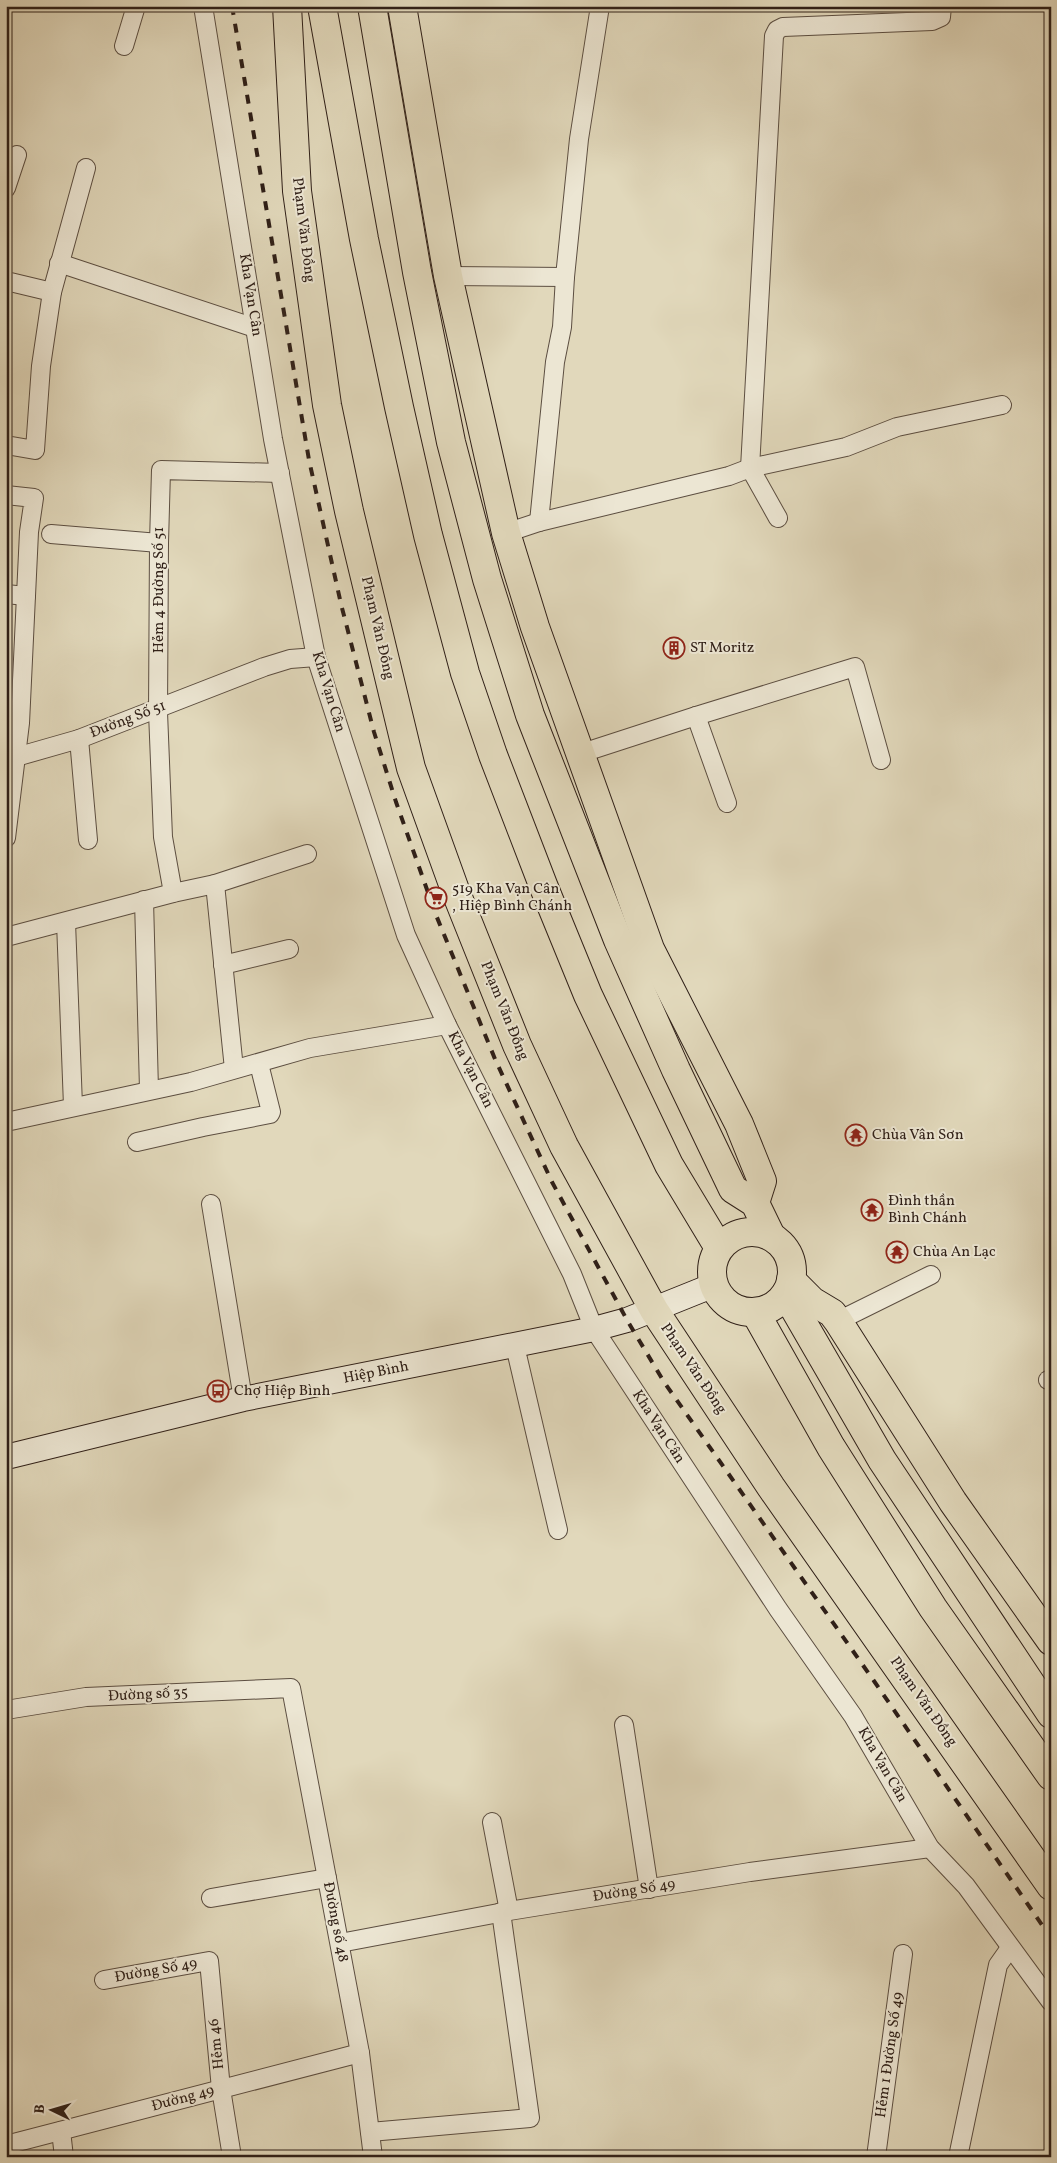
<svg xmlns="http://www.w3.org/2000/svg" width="1057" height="2163" font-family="Vollkorn,serif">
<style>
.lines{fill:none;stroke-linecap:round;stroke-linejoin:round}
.street-casing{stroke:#5c4e41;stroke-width:20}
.secondary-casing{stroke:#302018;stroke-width:26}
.primary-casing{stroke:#302018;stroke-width:30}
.highway-casing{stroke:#302018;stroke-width:30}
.street{stroke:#ece6d3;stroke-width:18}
.secondary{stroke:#ece6d3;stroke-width:24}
.primary{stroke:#e1d8bb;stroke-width:28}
.highway{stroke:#e1d8bb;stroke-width:28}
.rail{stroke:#302018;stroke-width:4;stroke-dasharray:9 9;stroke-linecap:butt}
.labels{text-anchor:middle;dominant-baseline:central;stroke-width:4;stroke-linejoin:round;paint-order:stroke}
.street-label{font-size:15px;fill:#302018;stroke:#ece6d3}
.poi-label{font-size:15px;fill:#302018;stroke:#ece6d3;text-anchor:start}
</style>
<rect width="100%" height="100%" fill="#e1d8bb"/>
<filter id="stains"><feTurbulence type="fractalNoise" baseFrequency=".004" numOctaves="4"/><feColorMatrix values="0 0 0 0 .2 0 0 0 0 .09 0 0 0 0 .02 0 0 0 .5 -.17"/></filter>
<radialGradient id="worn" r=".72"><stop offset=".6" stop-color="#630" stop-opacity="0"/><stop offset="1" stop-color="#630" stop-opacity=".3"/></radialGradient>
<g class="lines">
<g class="street-casing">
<g id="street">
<polyline points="203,6 273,439 316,657 406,935 447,1025 572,1274 594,1329 778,1609 853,1716 930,1848 966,1886 1051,2002"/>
<polyline points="124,46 136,6"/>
<polyline points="6,188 17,155"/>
<polyline points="59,263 255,328"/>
<polyline points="448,276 565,277 579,139 600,6"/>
<polyline points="6,281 52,292"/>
<polyline points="6,445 35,450 41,366 52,292 86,168"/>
<polyline points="6,495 34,498 29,532 20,723 6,838"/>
<polyline points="778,518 750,468 774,36 777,30 783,27 932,21 941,17 942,6"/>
<polyline points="539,522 555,362 562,327 565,277"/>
<polyline points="506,533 539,522 729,476 750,468 846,447 897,427 1002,405"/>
<polyline points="51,534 159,543"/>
<polyline points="6,594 26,596"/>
<polyline points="696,716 727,803"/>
<polyline points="79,739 88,840"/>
<polyline points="579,754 696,716 855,667 881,760"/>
<polyline points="16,757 79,739 264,667 290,659 316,657"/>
<polyline points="215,884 234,1069"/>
<polyline points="173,893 163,837 158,712 159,543 161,470 280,473"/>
<polyline points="144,900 149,1090"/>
<polyline points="66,922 73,1106"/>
<polyline points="6,937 173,893 215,884 307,854"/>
<polyline points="223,965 289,949"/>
<polyline points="6,1122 191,1082 310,1048 447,1025"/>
<polyline points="137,1142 203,1127 270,1114 271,1112 259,1064"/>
<polyline points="211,1204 243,1399"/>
<polyline points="838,1321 931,1275"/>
<polyline points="515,1346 558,1530"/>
<polyline points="1048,1380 1051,1379"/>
<polyline points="6,1710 86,1697 291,1688 360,2053 373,2157"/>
<polyline points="624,1725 649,1889"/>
<polyline points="492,1822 509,1911"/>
<polyline points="211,1898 327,1878"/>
<polyline points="340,1943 509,1911 750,1872 930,1848"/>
<polyline points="104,1980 209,1961 221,2089 232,2157"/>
<polyline points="61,2131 64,2157"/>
<polyline points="370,2132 530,2118 501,1912"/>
<polyline points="6,2145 360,2053"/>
<polyline points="876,2157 903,1954"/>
<polyline points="958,2157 998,1965 1010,1948"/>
</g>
</g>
<g class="secondary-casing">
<polyline id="secondary" points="6,1457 243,1399 594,1329 627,1320 714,1285"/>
</g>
<g class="primary-casing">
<g id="primary">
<polyline points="287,6 297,191 327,405 349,511 411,768 455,890 517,1045 564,1146 654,1310 771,1487 1051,1886"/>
<polyline points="402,6 448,276 506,533 535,627 650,949 739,1124 762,1181 755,1203"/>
<polyline points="791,1280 812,1301 832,1313 838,1321 953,1502 1051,1641"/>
</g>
</g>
<g class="highway-casing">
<g id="highway">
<polyline points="322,6 364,239 399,407 428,535 465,673 493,755 543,885 588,995 669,1165 719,1248"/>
<polyline points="372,6 417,272 451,442 487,579 530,715 618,940 676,1070 733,1189 755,1203 771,1236"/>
<circle cx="752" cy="1272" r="40"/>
<polyline points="786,1294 882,1460 1051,1714"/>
<polyline points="755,1312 831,1447 933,1608 1051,1776"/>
</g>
</g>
<use href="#street" class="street"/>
<use href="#secondary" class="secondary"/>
<use href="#primary" class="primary"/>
<use href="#highway" class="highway"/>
<polyline class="rail" points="232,6 309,460 341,604 374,732 396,802 436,915 495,1059 552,1182 627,1320 664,1382 874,1681 1051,1938"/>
</g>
<defs>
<g id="building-ring" transform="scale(1.125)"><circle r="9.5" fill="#ece6d3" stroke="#8f2418" stroke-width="1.5"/><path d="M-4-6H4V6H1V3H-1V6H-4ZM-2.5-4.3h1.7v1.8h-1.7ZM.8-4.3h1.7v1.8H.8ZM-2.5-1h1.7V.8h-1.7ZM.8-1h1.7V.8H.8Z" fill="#8f2418"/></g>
<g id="supermarket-ring" transform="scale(1.125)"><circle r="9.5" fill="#ece6d3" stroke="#8f2418" stroke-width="1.5"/><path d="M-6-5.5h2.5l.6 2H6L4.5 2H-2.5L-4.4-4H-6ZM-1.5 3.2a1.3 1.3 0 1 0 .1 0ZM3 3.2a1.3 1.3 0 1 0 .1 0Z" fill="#8f2418"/></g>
<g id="temple-ring" transform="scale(1.125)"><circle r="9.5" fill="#ece6d3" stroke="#8f2418" stroke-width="1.5"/><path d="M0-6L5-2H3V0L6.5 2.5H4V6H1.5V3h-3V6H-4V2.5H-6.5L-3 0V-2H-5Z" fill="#8f2418"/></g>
<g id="bus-ring" transform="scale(1.125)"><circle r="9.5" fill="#ece6d3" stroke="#8f2418" stroke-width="1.5"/><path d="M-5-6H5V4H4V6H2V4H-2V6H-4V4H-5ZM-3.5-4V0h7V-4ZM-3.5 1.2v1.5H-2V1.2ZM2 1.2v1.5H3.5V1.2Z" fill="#8f2418"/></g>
</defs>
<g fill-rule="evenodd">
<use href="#building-ring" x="674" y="648"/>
<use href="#supermarket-ring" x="436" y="898"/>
<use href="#temple-ring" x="856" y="1135"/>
<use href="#temple-ring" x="872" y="1210"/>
<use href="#temple-ring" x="897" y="1252"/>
<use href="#bus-ring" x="218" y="1391"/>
</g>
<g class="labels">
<g class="street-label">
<text transform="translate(303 230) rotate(83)">Phạm Văn Đồng</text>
<text transform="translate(250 295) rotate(81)">Kha Vạn Cân</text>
<text transform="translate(159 590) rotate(-90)">Hẻm 4 Đường Số 51</text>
<text transform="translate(377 628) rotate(77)">Phạm Văn Đồng</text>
<text transform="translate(328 692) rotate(73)">Kha Vạn Cân</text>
<text transform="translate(128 720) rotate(-21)">Đường Số 51</text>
<text transform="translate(504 1011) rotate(68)">Phạm Văn Đồng</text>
<text transform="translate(470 1070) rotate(63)">Kha Vạn Cân</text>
<text transform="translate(693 1369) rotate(56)">Phạm Văn Đồng</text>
<text transform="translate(376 1373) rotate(-11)">Hiệp Bình</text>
<text transform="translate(658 1427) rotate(57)">Kha Vạn Cân</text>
<text transform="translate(148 1695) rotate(-3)">Đường số 35</text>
<text transform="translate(923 1702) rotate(55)">Phạm Văn Đồng</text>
<text transform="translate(882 1765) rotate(60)">Kha Vạn Cân</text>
<text transform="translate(634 1891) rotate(-9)">Đường Số 49</text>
<text transform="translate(335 1922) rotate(79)">Đường số 48</text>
<text transform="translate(156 1971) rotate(-10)">Đường Số 49</text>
<text transform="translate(217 2044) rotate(-96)">Hẻm 46</text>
<text transform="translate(890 2055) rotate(-82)">Hẻm 1 Đường Số 49</text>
<text transform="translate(183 2099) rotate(-15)">Đường 49</text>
</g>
<g class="poi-label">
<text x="690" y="648">ST Moritz</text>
<text x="452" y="889">519 Kha Vạn Cân<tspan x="452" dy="17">, Hiệp Bình Chánh</tspan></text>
<text x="872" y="1135">Chùa Vân Sơn</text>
<text x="888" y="1201">Đình thần<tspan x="888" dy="17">Bình Chánh</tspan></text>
<text x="913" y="1252">Chùa An Lạc</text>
<text x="234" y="1391">Chợ Hiệp Bình</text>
</g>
</g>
<rect width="1057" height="2163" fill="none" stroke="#e1d8bb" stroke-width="25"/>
<rect x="8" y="8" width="1042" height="2148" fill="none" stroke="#302018" stroke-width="2.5"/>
<rect x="12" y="12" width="1032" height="2138" fill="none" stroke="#302018"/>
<g transform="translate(52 2110) rotate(275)" stroke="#ece6d3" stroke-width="4" paint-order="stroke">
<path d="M0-4L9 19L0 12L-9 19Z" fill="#302018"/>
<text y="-8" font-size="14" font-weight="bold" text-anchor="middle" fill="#302018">B</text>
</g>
<rect width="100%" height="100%" filter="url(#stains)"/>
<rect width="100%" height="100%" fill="url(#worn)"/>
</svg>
